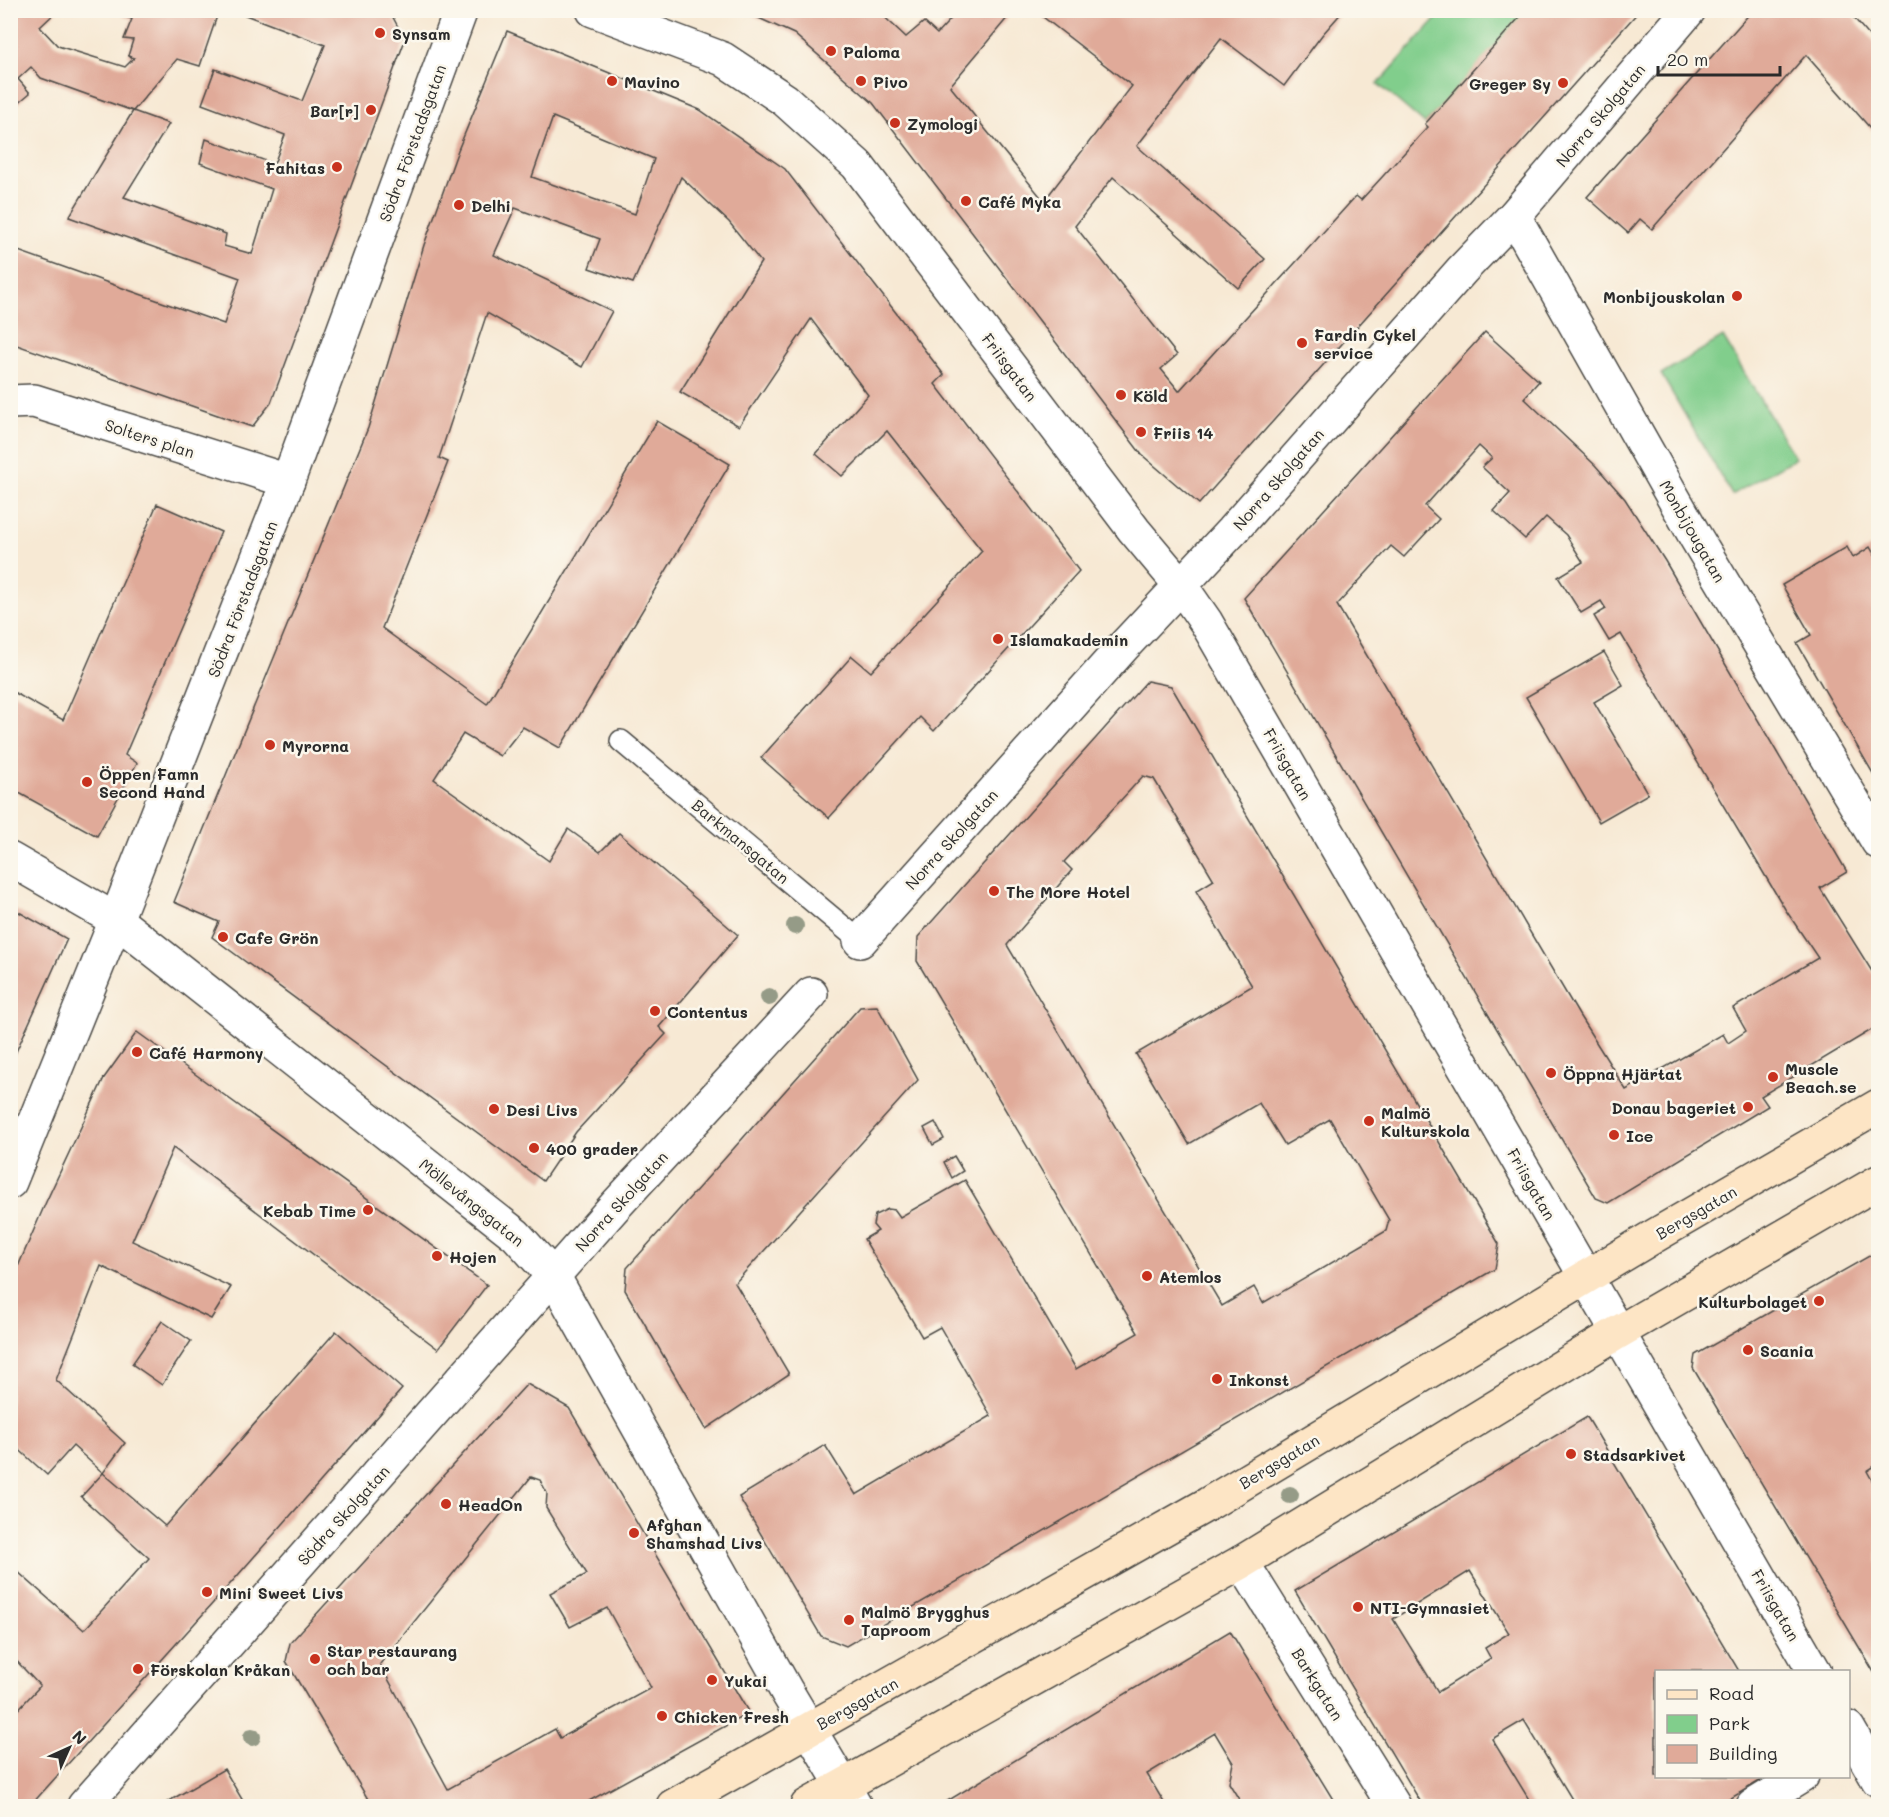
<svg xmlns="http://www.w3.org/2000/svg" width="1889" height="1817" font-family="Mali,sans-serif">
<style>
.green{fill:#81ce8c;stroke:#567c5c;stroke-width:1.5}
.building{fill:#e0aa99;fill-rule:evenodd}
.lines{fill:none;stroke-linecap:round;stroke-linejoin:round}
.lane-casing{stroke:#4a4844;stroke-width:24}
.street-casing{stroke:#4a4844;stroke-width:36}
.secondary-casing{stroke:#4a4844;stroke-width:36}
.lane{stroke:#fff;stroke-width:21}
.street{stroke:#fff;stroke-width:33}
.secondary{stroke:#fde5c5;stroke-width:33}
.tree{fill:#959b87}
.poi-dot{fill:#c8321e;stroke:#fbf7ec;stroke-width:2}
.labels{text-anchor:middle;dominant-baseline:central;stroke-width:5;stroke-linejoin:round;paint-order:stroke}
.poi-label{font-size:16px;font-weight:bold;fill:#2b2b2b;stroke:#fbf7ec;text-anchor:start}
.street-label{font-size:16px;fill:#2b2b2b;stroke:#fbf7ec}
</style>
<rect width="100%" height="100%" fill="#fbf7ec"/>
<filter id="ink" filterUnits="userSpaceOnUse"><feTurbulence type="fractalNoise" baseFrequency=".0167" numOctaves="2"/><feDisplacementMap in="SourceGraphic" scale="12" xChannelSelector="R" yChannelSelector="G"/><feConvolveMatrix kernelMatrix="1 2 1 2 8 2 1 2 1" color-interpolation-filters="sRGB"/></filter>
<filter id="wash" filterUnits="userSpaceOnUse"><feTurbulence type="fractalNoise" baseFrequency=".008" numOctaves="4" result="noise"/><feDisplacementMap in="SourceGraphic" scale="24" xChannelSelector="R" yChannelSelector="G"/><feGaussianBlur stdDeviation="1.35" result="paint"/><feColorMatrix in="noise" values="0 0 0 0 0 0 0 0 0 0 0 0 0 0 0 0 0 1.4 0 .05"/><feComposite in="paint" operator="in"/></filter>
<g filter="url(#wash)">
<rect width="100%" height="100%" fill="#f7e9d4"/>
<g class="green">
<polygon points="1443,11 1527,11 1425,124 1378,84"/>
<polygon points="1723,337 1795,458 1732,495 1661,374"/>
</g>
<g id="blocks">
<g class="building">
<polygon points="10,10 58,10 40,27 58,46 125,67 134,58 128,56 133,40 124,39 132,19 123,16 124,10 219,10 200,66 177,59 133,111 41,78 31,67 18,79 30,93 10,110"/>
<polygon points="232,10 389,10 405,40 271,403 252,427 17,345 10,351 10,248 224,324 240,278 69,217 133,111 169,124 124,197 226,234 224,246 252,254 272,189 200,163 206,139 274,164 285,135 202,104 215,69 302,101 325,45"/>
<polygon points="741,10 877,10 906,37 924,22 937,34 959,10 1014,10 950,86 1044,201 1132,86 1034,10 1344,10 1322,35 1284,86 1221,38 1137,146 1265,259 1238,288 1113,177 1075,226 1177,355 1161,369 1179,391 1356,196 1361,200 1428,127 1425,124 1526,10 1640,10 1199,504 1142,455 873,103 794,34"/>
<polygon points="1753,10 1847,10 1878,46 1878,137 1806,55 1652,229 1640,219 1628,233 1587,197"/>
<path d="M 507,31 L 700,110 L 785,169 L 944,375 L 935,384 L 1079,571 L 934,731 L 920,717 L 829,818 L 761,758 L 852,656 L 871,672 L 982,551 L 887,431 L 842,476 L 816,454 L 868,395 L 811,319 L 739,426 L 680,392 L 761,262 L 729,222 L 681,177 L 633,283 L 589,268 L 600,239 L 515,208 L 494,255 L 612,311 L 582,367 L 487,313 L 439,458 L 448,462 L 382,628 L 487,704 L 657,421 L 730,464 L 560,748 L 523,727 L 500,756 L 463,734 L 434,779 L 549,861 L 568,829 L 600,852 L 619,833 L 738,935 L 659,1027 L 666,1034 L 576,1132 L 543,1181 L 212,937 L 219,922 L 174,902 L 368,428 L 424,245 L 458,150 ZM 553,117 L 654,159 L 635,214 L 532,177 Z"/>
<path d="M 1485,332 L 1539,381 L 1524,398 L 1595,465 L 1625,499 L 1665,561 L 1847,872 L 1820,888 L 1878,981 L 1878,1026 L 1761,1096 L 1768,1106 L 1608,1203 L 1596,1198 L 1244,598 ZM 1479,446 L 1492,458 L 1482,467 L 1510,493 L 1494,511 L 1525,539 L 1546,517 L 1566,535 L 1583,562 L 1558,577 L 1581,613 L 1601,601 L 1606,609 L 1594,616 L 1609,641 L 1621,634 L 1785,909 L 1818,958 L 1733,1008 L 1746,1031 L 1728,1043 L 1723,1034 L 1626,1090 L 1579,1015 L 1337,605 L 1391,546 L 1404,557 L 1439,519 L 1425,506 Z"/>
<polygon points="157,504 221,532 125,755 137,763 97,836 10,788 10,690 63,720"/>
<polygon points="1847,547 1853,558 1870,547 1878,561 1878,782 1797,643 1811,635 1782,585"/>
<polygon points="1604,652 1623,685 1594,702 1648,794 1599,822 1526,697"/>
<path d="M 1147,681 L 1171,686 L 1499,1244 L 1495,1269 L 846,1646 L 821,1636 L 739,1497 L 825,1445 L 856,1495 L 991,1416 L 940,1327 L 922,1337 L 864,1239 L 878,1231 L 873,1225 L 875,1215 L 888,1209 L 895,1210 L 900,1217 L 965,1180 L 1076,1369 L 1138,1333 L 917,961 L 918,937 ZM 1143,776 L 1154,779 L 1214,880 L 1196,891 L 1252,986 L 1136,1054 L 1189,1144 L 1259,1103 L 1285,1145 L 1330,1119 L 1389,1220 L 1386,1231 L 1263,1303 L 1254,1287 L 1222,1306 L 1007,945 L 1072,870 L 1064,862 Z"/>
<polygon points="10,907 67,939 10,1065"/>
<polygon points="877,1006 918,1080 735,1283 789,1374 706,1429 625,1290 627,1268 860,1007"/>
<polygon points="137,1032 487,1285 438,1349 173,1148 132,1241 231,1287 211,1319 101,1266 56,1380 125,1443 103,1473 73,1446 47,1475 13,1444 10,1448 10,1285 46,1202 104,1078"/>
<polygon points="935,1122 944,1139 933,1145 924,1128"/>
<polygon points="954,1156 963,1171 952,1178 944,1162"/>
<polygon points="1878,1251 1878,1464 1867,1471 1878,1491 1878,1679 1693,1368 1695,1355"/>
<polygon points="162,1321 191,1341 162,1385 132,1364"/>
<polygon points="336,1331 402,1389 231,1583 30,1806 10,1806 10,1718 40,1686 10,1654 10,1565 84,1630 149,1558 81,1497 103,1473 165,1526"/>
<path d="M 527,1384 L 569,1408 L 749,1713 L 580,1806 L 372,1806 L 286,1661 L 290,1643 ZM 531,1477 L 540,1480 L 547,1493 L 546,1508 L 587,1574 L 550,1593 L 570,1627 L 607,1608 L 651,1688 L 560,1738 L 555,1729 L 448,1789 L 380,1664 Z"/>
<path d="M 1587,1417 L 1739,1671 L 1656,1671 L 1656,1776 L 1768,1776 L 1718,1806 L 1576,1806 L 1524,1720 L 1492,1739 L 1533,1806 L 1423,1806 L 1295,1591 ZM 1470,1571 L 1509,1633 L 1485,1648 L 1491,1659 L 1438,1692 L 1393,1619 Z"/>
<polygon points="1230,1631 1337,1806 1243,1806 1229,1783 1233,1763 1215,1733 1147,1774 1166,1806 939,1806"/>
<polygon points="224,1769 246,1806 166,1806 164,1804"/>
</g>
</g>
</g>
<g filter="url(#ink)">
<use href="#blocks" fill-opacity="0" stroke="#4a4844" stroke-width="1.5"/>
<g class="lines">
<g class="lane-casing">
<polyline id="lane" points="621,741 860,941"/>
</g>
<g class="street-casing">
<g id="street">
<polyline points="593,10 723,59 785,100 857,165 1134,530 1181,586 1206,622 1815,1672"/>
<polyline points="1514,216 1695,536 1878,842"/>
<polyline points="10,402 34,401 288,481"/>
<polyline points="10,859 116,920 516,1235 554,1277 787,1692 855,1806"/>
<polyline points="860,941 1123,647 1232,531 1462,270 1514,216 1689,10"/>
<polyline points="10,1182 116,920 288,481 461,10"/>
<polyline points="1242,1562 1394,1806"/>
<polyline points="1848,1728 1878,1780"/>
<polyline points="84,1806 616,1205 811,994"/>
<polyline points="1753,1806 1802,1776"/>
</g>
</g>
<g class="secondary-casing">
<g id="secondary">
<polyline points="673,1806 1208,1504 1656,1235 1878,1106"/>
<polyline points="807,1806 1242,1562 1617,1333 1878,1182"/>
</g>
</g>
<use href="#lane" class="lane"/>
<use href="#street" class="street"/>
<use href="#secondary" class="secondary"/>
</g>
<g class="tree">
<circle cx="795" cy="926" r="9"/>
<circle cx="769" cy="997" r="9"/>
<circle cx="1290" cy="1495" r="9"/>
<circle cx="252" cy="1737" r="9"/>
</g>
</g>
<g class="poi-dot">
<circle cx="380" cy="33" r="6"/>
<circle cx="831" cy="51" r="6"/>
<circle cx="612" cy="81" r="6"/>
<circle cx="861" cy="81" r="6"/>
<circle cx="1563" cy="83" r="6"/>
<circle cx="371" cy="110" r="6"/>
<circle cx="895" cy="123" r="6"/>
<circle cx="337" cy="167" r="6"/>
<circle cx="966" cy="201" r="6"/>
<circle cx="459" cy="205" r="6"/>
<circle cx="1737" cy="296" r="6"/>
<circle cx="1302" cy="343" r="6"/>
<circle cx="1121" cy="395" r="6"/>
<circle cx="1141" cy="432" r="6"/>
<circle cx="998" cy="639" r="6"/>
<circle cx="270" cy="745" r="6"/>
<circle cx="87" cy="782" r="6"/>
<circle cx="994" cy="891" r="6"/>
<circle cx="223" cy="937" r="6"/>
<circle cx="655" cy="1011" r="6"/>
<circle cx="137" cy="1052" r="6"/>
<circle cx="1551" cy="1073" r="6"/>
<circle cx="1773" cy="1077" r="6"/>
<circle cx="1748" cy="1107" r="6"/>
<circle cx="494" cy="1109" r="6"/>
<circle cx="1369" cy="1121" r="6"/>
<circle cx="1614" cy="1135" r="6"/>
<circle cx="534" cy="1148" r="6"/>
<circle cx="368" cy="1210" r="6"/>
<circle cx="437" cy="1256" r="6"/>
<circle cx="1147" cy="1276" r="6"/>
<circle cx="1819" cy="1301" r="6"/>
<circle cx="1748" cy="1350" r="6"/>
<circle cx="1217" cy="1379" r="6"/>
<circle cx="1571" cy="1454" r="6"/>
<circle cx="446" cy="1504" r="6"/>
<circle cx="634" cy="1533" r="6"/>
<circle cx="207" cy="1592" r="6"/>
<circle cx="1358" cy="1607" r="6"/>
<circle cx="849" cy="1620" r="6"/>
<circle cx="315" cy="1659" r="6"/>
<circle cx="138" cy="1669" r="6"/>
<circle cx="712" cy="1680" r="6"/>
<circle cx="662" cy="1716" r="6"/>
</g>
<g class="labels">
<g class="poi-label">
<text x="392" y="33">Synsam</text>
<text x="843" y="51">Paloma</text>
<text x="624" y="81">Mavino</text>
<text x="873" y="81">Pivo</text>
<text x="1551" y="83" text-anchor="end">Greger Sy</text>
<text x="359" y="110" text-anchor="end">Bar[r]</text>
<text x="907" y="123">Zymologi</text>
<text x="325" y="167" text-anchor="end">Fahitas</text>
<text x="978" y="201">Café Myka</text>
<text x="471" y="205">Delhi</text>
<text x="1725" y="296" text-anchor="end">Monbijouskolan</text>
<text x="1314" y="334">Fardin Cykel<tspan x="1314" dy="18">service</tspan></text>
<text x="1133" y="395">Köld</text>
<text x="1153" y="432">Friis 14</text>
<text x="1010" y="639">Islamakademin</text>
<text x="282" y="745">Myrorna</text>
<text x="99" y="773">Öppen Famn<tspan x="99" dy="18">Second Hand</tspan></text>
<text x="1006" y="891">The More Hotel</text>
<text x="235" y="937">Cafe Grön</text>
<text x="667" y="1011">Contentus</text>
<text x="149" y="1052">Café Harmony</text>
<text x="1785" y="1068">Muscle<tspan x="1785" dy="18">Beach.se</tspan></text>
<text x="1563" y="1073">Öppna Hjärtat</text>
<text x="1736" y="1107" text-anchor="end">Donau bageriet</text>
<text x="506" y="1109">Desi Livs</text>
<text x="1381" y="1112">Malmö<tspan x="1381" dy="18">Kulturskola</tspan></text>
<text x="1626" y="1135">Ice</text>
<text x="546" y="1148">400 grader</text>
<text x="356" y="1210" text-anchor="end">Kebab Time</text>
<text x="449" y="1256">Hojen</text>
<text x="1159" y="1276">Atemlos</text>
<text x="1807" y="1301" text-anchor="end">Kulturbolaget</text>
<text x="1760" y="1350">Scania</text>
<text x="1229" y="1379">Inkonst</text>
<text x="1583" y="1454">Stadsarkivet</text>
<text x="458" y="1504">HeadOn</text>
<text x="646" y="1524">Afghan<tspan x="646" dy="18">Shamshad Livs</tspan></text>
<text x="219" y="1592">Mini Sweet Livs</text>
<text x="1370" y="1607">NTI-Gymnasiet</text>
<text x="861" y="1611">Malmö Brygghus<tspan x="861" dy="18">Taproom</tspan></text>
<text x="327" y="1650">Star restaurang<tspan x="327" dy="18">och bar</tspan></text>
<text x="150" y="1669">Förskolan Kråkan</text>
<text x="724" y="1680">Yukai</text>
<text x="674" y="1716">Chicken Fresh</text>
</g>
<g class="street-label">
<text transform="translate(1600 115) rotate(-50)">Norra Skolgatan</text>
<text transform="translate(412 143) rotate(-70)">Södra Förstadsgatan</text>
<text transform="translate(1010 367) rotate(53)">Friisgatan</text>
<text transform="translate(150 438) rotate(18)">Solters plan</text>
<text transform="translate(1278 479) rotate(-49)">Norra Skolgatan</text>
<text transform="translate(1693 531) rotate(60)">Monbijougatan</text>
<text transform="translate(242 599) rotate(-69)">Södra Förstadsgatan</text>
<text transform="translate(1288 764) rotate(60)">Friisgatan</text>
<text transform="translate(951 839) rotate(-48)">Norra Skolgatan</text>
<text transform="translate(741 841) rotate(40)">Barkmansgatan</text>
<text transform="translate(1532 1184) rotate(60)">Friisgatan</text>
<text transform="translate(621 1201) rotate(-48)">Norra Skolgatan</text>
<text transform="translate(472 1202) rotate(39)">Möllevångsgatan</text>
<text transform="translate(1696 1212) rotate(-30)">Bergsgatan</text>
<text transform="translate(1279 1461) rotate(-31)">Bergsgatan</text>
<text transform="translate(343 1515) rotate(-48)">Södra Skolgatan</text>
<text transform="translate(1776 1605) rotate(60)">Friisgatan</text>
<text transform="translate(1318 1684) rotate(58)">Barkgatan</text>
<text transform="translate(857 1703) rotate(-29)">Bergsgatan</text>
</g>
</g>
<rect width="1889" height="1817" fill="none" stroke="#fbf7ec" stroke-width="36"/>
<rect x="1655" y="1670" width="195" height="108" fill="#fbf7ec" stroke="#a8a59f" stroke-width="1.5"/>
<rect x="1667" y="1690" width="30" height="9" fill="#fde5c5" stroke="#a8a59f" stroke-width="1.5"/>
<text x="1709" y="1700" font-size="18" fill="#2b2b2b">Road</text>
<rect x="1667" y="1715" width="30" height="18" fill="#81ce8c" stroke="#a8a59f" stroke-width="1.5"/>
<text x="1709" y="1730" font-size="18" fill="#2b2b2b">Park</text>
<rect x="1667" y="1745" width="30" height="18" fill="#e0aa99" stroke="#a8a59f" stroke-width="1.5"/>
<text x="1709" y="1760" font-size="18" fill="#2b2b2b">Building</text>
<g transform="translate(69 1748) rotate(45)" stroke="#fbf7ec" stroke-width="4.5" paint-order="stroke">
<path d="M0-4.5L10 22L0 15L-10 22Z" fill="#2b2b2b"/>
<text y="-9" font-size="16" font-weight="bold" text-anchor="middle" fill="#2b2b2b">N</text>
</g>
<path d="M1658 66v9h122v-9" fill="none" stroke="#2b2b2b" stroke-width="3"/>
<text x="1667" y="66" font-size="18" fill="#2b2b2b" stroke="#fbf7ec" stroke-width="4.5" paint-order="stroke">20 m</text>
</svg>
